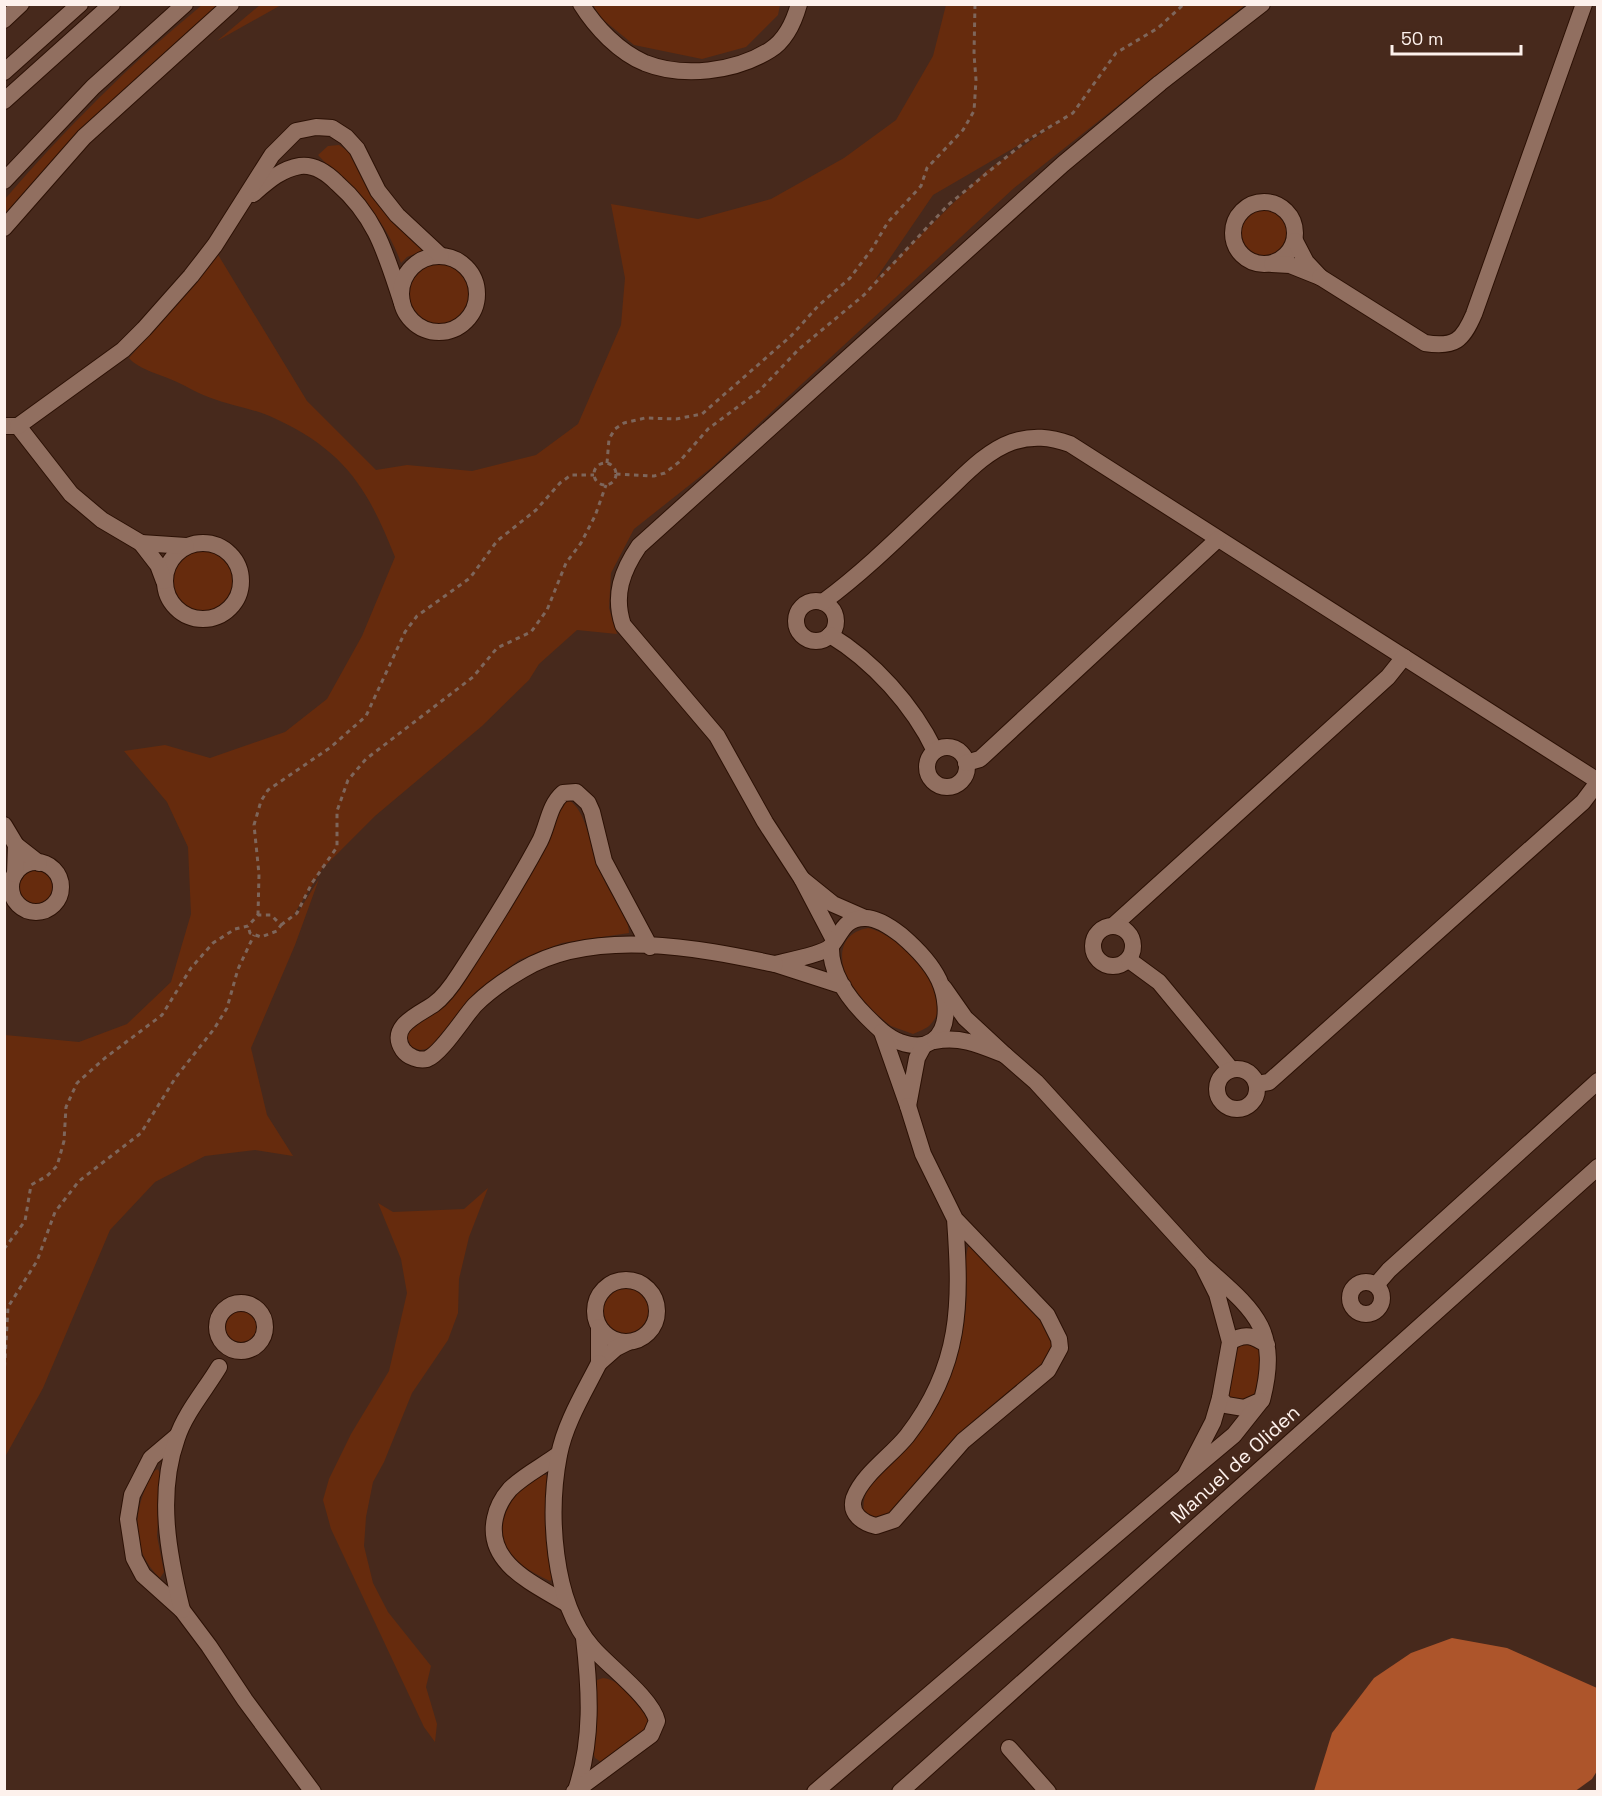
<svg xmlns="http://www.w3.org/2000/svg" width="1602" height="1796" font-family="'Space Grotesk',sans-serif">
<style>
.green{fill:#662b0d;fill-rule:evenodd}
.water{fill:#ad552b}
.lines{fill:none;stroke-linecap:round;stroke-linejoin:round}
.minor-casing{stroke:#2c1105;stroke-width:18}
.path{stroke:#7e665b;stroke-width:3;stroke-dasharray:4.5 4.5;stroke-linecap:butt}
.minor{stroke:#916f60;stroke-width:16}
.labels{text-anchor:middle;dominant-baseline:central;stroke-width:6;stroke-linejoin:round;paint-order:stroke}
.street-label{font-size:20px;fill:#fdf1ec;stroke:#47291c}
</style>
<rect width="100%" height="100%" fill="#47291c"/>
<g class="green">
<polygon points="260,4 281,5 217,41 260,5"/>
<path d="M 202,5 L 221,5 L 107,105 L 5,217 L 5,199 C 65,129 130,64 202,5 Z"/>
<polygon points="593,5 780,5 778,15 746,47 702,59 634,45 601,18"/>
<path d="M 946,5 L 1245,5 L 1014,188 L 711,468 L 634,529 L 611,573 L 609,608 L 617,634 L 577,630 L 539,664 L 529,680 L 482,726 L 375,816 L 322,869 L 293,916 L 297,914 L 319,879 L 295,945 L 251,1048 L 267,1115 L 293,1156 L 255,1150 L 205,1156 L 155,1182 L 110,1230 L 43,1388 L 5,1457 L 5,1035 L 79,1042 L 127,1024 L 171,982 L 191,914 L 188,847 L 167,802 L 124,751 L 165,745 L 210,758 L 285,732 L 327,699 L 362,636 L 395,557 C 368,489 345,451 276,419 C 256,409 232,406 211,398 C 199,394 188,387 177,382 C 163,375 139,370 129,358 L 205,272 L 217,253 L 307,401 L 376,470 L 407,465 L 472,471 L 536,455 L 578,424 L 621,325 L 625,278 L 611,204 L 698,219 L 771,199 L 844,158 L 896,120 L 933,56 ZM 1060,121 L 986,171 L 875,280 L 933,195 Z"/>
<path d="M 339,145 L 348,151 L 378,198 L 425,250 L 407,257 L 401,263 C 383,212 353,192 318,155 L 328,146 Z"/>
<circle cx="1263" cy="233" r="25"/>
<circle cx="440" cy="293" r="31"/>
<circle cx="203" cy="581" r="31"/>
<path d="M 566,799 C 584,805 589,840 596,858 C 599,866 602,876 606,884 C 614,900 629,915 629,933 L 562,943 L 519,960 L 475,993 L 432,1048 L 420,1050 L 411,1047 L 406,1034 L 428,1014 Z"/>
<circle cx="36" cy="888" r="19"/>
<path d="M 868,928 C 898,934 962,992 930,1025 C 926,1029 919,1031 913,1034 C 906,1031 898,1029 891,1026 C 880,1018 855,995 849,982 C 837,959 839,933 868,928 Z"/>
<polygon points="488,1188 469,1237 459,1279 458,1313 448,1340 412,1393 384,1462 373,1482 366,1517 364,1546 373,1583 388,1612 431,1666 426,1687 437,1724 435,1742 424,1727 331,1529 323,1500 329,1479 351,1434 389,1371 407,1293 401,1259 378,1203 393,1212 464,1209"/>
<path d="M 974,1245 L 1043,1320 L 1055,1345 L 1049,1360 L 964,1431 L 932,1462 L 900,1506 L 886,1519 L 873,1520 L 864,1513 C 859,1480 894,1469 909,1444 C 935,1400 962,1358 966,1306 C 968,1286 963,1266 968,1247 Z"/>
<circle cx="625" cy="1311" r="25"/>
<circle cx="240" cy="1327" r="19"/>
<polygon points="1257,1342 1263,1354 1256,1398 1241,1405 1228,1396 1234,1346"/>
<path d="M 158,1469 L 161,1476 L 157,1536 L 164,1572 L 160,1578 C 133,1552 132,1520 146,1487 C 149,1479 150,1473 158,1469 Z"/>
<path d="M 540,1475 L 546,1475 L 549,1482 L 554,1577 L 550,1581 C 524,1569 491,1551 504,1516 C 505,1511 507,1503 510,1499 C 517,1489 531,1482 540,1475 Z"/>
<path d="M 603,1678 C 626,1681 643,1707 651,1727 L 601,1762 L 595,1758 L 592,1749 L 597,1680 Z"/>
</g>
<polygon class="water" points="1452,1638 1507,1648 1597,1688 1597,1771 1592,1779 1574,1792 1314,1791 1332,1733 1374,1678 1411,1653"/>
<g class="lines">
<g class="minor-casing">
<g id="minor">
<path d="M 581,4 C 596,28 619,52 645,63 C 683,78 735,72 770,50 C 786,40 794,22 799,4"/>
<polyline points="4,20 21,4"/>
<polyline points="4,72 80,4"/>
<polyline points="4,101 112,4"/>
<polyline points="4,181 93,87 185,4"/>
<path d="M 253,194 C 267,182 281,169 300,166 C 315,164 327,173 337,183 C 377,218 386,255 402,303"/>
<circle cx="1264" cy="233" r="31"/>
<polyline points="4,228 84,137 231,4"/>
<circle cx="439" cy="294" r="38"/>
<polyline points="1272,264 1290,265 1320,277 1306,262 1295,241"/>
<path d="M 1320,277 L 1425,343 C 1455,348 1463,340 1474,314 L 1584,4"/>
<polyline points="4,426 18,426 71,494 102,520 141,543"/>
<polyline points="18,426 123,350 144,329 191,276 215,245 272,155 296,131 316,127 332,128 346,137 357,149 378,191 397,215 441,256"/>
<circle cx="203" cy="581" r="38"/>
<polyline points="164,581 158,565 141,543 186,546"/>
<circle cx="816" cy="621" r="20"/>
<path d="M 823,602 C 865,571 902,534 940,498 C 962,478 984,452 1012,442 C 1033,435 1050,437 1070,444 L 1598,781"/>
<path d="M 830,635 C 873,661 913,705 935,751"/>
<circle cx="947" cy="767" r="20"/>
<polyline points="966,763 980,759 1218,539"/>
<polyline points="4,825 16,845"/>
<circle cx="36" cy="887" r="25"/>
<polyline points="15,874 16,845 39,863"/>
<path d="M 802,879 L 765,822 L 717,736 L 623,625 C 613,595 622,571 639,546 L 1063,164 L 1160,83 L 1262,4"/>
<polyline points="1114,925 1388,677 1404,657"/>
<circle cx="1113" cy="946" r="20"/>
<polyline points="834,940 802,879 833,904 865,918"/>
<path d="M 831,946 C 830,973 849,999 867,1017 C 877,1027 887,1037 900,1042 C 945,1058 954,1013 939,980 C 931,963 915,947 901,935 C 892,928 876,917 864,918 C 843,919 842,933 831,946 C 824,954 787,961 775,964 L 843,986"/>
<path d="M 650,947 L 604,861 L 592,812 L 588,803 L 576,792 L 563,793 C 549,805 548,825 540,841 C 516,886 488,930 460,973 C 453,984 445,996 434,1004 C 420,1014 387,1026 403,1050 C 408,1057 419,1061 427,1059 C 441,1054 464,1017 475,1005 C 489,991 505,980 522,970 C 594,927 698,948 775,964"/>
<polyline points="1129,960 1159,982 1231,1069"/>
<polyline points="882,1032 908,1106 917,1058 924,1045"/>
<path d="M 935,1041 C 961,1036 980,1045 1005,1055 L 965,1018 L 944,988"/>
<polyline points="1005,1055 1036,1082 1202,1264"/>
<circle cx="1237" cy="1089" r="20"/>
<polyline points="1257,1084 1269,1082 1583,802 1598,782"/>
<path d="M 908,1106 L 923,1154 L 955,1219 L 1047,1315 L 1059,1339 L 1060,1348 L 1048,1370 L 963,1441 L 894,1520 L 876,1526 C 863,1523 849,1514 854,1498 C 863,1474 891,1456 907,1436 C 962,1365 961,1303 955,1219"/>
<circle cx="626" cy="1311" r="31"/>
<circle cx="1366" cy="1298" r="16"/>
<polyline points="1376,1285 1389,1270 1598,1081"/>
<circle cx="241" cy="1327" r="24"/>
<polyline points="599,1327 599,1363 616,1348 628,1342"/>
<path d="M 1230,1342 L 1217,1294 L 1202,1264 C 1252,1309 1281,1327 1262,1400 L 1244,1408 L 1226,1405 L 1220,1398 L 1230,1342 C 1245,1332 1254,1336 1267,1345"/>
<polyline points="1220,1398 1213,1422 1185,1476 1234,1435 1261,1401"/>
<polyline points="177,1436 151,1458 132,1495 128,1519 134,1558 143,1575 182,1610 209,1646 245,1700 313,1792"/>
<path d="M 559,1454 C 543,1466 524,1475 510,1489 C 503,1497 497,1508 495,1518 C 485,1564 535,1584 567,1604"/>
<path d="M 182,1610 C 168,1553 157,1494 177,1438 C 185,1413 206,1389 219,1367"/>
<polyline points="1009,1748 1048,1792"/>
<path d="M 576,1790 C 593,1740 590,1690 584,1638"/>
<path d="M 574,1792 L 651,1735 L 657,1721 C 652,1698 608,1666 592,1647 C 552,1601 548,1512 559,1455 C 565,1423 585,1391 599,1363"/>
<polyline points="815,1792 1185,1476"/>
<polyline points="900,1792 1598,1167"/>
</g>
</g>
<g class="path">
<polyline points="607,463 609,439 615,429 624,423 645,418 676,419 702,414 792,335 818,306 850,278 872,249 888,222 921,186 927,168 963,130 974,111 976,80 974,54 975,4"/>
<circle cx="605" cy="474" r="11"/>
<polyline points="616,474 654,476 665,473 679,462 708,429 759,391 799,349 864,295 948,205 1026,141 1073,113 1116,53 1158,28 1184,4"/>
<polyline points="258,915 259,874 254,825 261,801 268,790 331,747 366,716 405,632 417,616 470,578 497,541 536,510 560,483 571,475 594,475"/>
<polyline points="281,925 297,913 312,883 337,847 337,811 348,780 366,759 473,677 497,648 531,632 547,610 566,563 581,543 595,516 606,485"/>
<polyline points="4,1249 25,1221 31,1185 47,1176 57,1166 64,1141 66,1107 77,1083 105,1058 162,1015 191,968 213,943 235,929 248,926 258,915 271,915 281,925 277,931 261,937 250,933 248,926"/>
<polyline points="4,1376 8,1307 37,1261 55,1212 79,1181 141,1133 176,1077 214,1029 227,1008 238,969 254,935"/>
</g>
<use href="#minor" class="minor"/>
</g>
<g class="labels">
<g class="street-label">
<text transform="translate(1235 1464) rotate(-42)">Manuel de Oliden</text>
</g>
</g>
<rect width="1602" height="1796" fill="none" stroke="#fdf1ec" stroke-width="12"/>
<path d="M1392 45v9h129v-9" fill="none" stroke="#fdf1ec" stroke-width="3"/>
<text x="1401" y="45" font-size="18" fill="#fdf1ec" stroke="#47291c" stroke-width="4.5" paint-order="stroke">50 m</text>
</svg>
